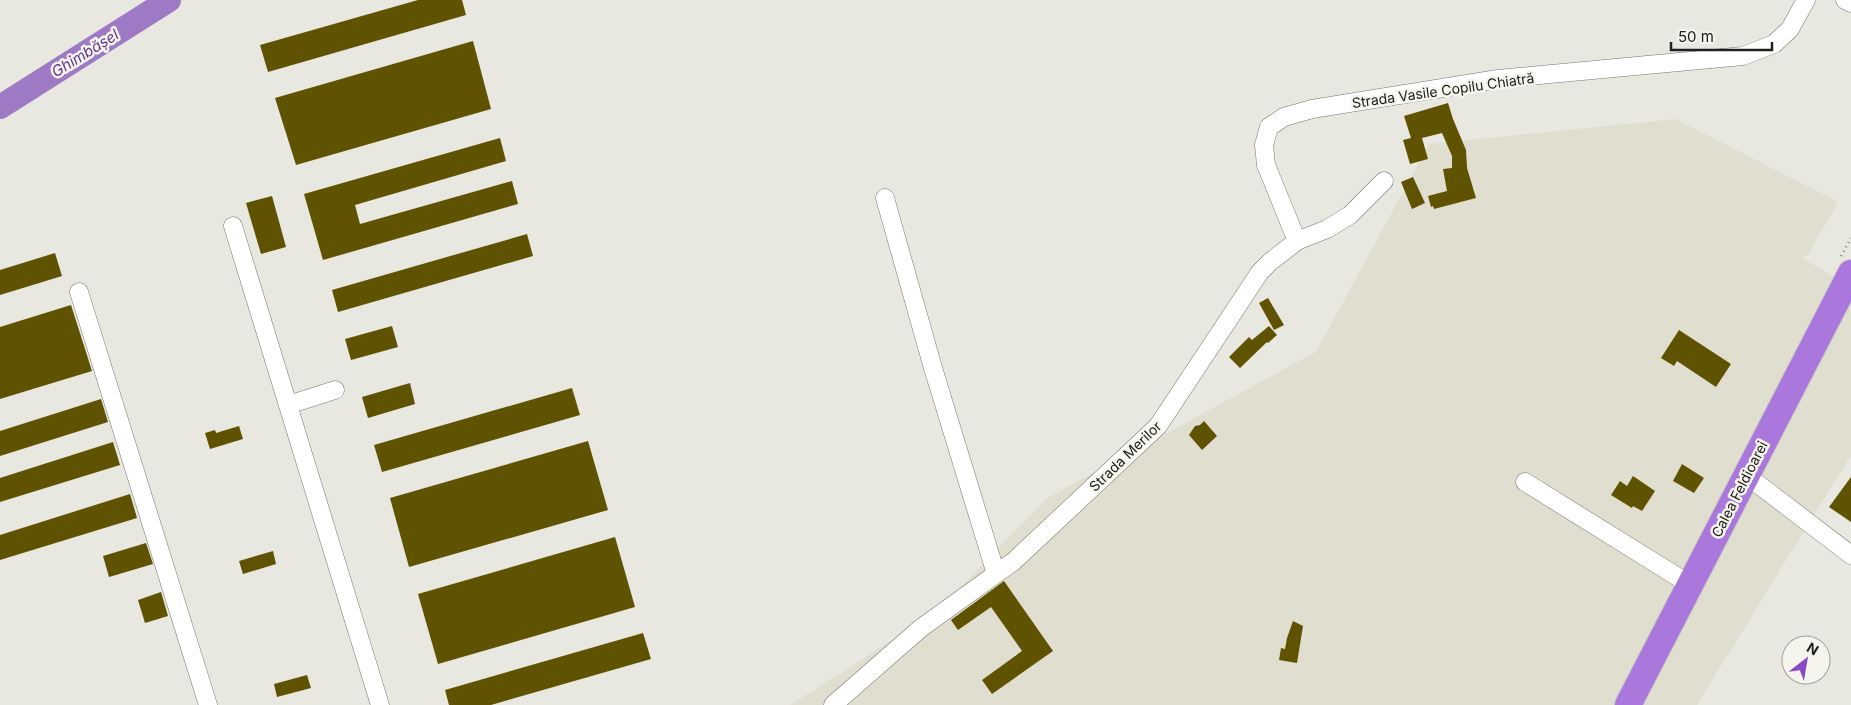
<svg xmlns="http://www.w3.org/2000/svg" width="1851" height="705" font-family="Inter,sans-serif">
<style>
.built{fill:#e0decf}
.lines{fill:none;stroke-linecap:round;stroke-linejoin:round}
.river{stroke:#9e7ac5;stroke-width:24}
.building{fill:#5f5200}
.minor-casing{stroke:#75756e;stroke-width:19}
.highway-casing{stroke:#c5c5c4;stroke-width:28}
.path{stroke:#878782;stroke-width:2.5;stroke-dasharray:1 4;stroke-linecap:butt}
.minor{stroke:#fff;stroke-width:18}
.highway{stroke:#a7d;stroke-width:26}
.labels{text-anchor:middle;dominant-baseline:central;stroke-width:5;stroke-linejoin:round;paint-order:stroke}
.street-label{font-size:14px;fill:#20201d;stroke:#f5f4ed}
.water-label{font-size:15px;font-style:italic;fill:#64358f;stroke:#f5f4ed}
</style>
<rect width="100%" height="100%" fill="#e8e7e0"/>
<polygon class="built" points="1676,119 1838,202 1809,253 1802,258 1851,287 1851,455 1697,705 790,705 937,612 1047,498 1316,352 1429,144"/>
<g class="lines">
<polyline class="river" points="0,107 169,0"/>
</g>
<g class="building">
<polygon points="418,0 462,0 466,15 268,72 260,45"/>
<polygon points="473,41 491,109 296,165 275,98"/>
<polygon points="1448,103 1453,119 1466,150 1467,168 1476,198 1434,209 1433,206 1431,207 1428,196 1447,191 1443,169 1452,168 1452,156 1442,133 1422,138 1428,159 1410,164 1403,140 1411,138 1404,116"/>
<polygon points="500,138 506,161 355,205 360,224 512,181 518,204 323,260 304,194"/>
<polygon points="1413,177 1425,203 1412,209 1401,182"/>
<polygon points="272,196 286,247 261,254 246,203"/>
<polygon points="527,234 533,256 338,312 332,290"/>
<polygon points="55,253 62,276 0,295 0,270"/>
<polygon points="1268,298 1284,325 1274,330 1259,303"/>
<polygon points="71,305 92,371 0,399 0,327"/>
<polygon points="392,326 398,347 351,360 345,339"/>
<polygon points="1269,326 1277,335 1268,343 1267,342 1240,368 1229,357 1249,337 1252,340"/>
<polygon points="1679,330 1731,364 1716,387 1677,361 1674,366 1661,358"/>
<polygon points="410,383 415,404 368,418 362,397"/>
<polygon points="572,388 580,415 382,472 374,445"/>
<polygon points="101,399 108,422 0,456 0,431"/>
<polygon points="1204,421 1217,436 1202,450 1189,435 1195,426 1200,425"/>
<polygon points="239,426 243,439 210,449 205,433 215,430 216,433"/>
<polygon points="588,441 608,510 409,567 390,498"/>
<polygon points="113,442 120,465 0,502 0,478"/>
<polygon points="1682,464 1704,478 1694,493 1673,481"/>
<polygon points="1633,476 1655,491 1642,511 1633,506 1632,508 1611,495 1620,481 1627,486"/>
<polygon points="1851,477 1851,522 1829,507"/>
<polygon points="130,494 137,518 0,560 0,535"/>
<polygon points="615,537 635,607 438,664 418,594"/>
<polygon points="146,543 153,564 109,577 103,556"/>
<polygon points="273,551 276,564 243,574 239,561"/>
<polygon points="1004,581 1053,651 992,694 982,680 1022,651 991,607 958,630 951,620"/>
<polygon points="161,592 168,616 145,623 138,600"/>
<polygon points="1293,621 1303,626 1297,663 1279,660 1281,648 1285,649 1287,638"/>
<polygon points="643,633 651,659 491,705 449,705 445,690"/>
<polygon points="307,675 311,688 277,697 274,684"/>
</g>
<g class="lines">
<g class="minor-casing">
<g id="minor">
<polyline points="1845,0 1851,3"/>
<polyline points="885,198 933,368 996,574"/>
<polyline points="233,226 380,705"/>
<polyline points="1297,241 1266,165 1264,145 1269,127 1284,117 1312,109 1498,79 1743,56 1774,44 1790,29 1806,0"/>
<polyline points="79,292 208,705"/>
<polyline points="288,405 335,390"/>
<polyline points="1746,475 1851,555"/>
<polyline points="1525,482 1689,584"/>
<polyline points="833,705 921,628 1014,561 1158,426 1260,272 1270,262 1297,241 1327,229 1350,215 1384,181"/>
</g>
</g>
<g class="highway-casing">
<polyline id="highway" points="1628,705 1851,273"/>
</g>
<polyline class="path" points="1841,256 1851,238"/>
<use href="#minor" class="minor"/>
<use href="#highway" class="highway"/>
</g>
<g class="labels">
<g class="street-label">
<text transform="translate(1443 90) rotate(-8)">Strada Vasile Copilu Chiatră</text>
<text transform="translate(1125 456) rotate(-44)">Strada Merilor</text>
<text transform="translate(1739 489) rotate(-63)">Calea Feldioarei</text>
</g>
<g class="water-label">
<text transform="translate(85 53) rotate(-32)">Ghimbășel</text>
</g>
</g>
<g transform="translate(1806 660) rotate(31)"><circle r="24" fill="#f5f4ed" stroke="#a09f9a"/>
<path d="M0-4L9 19L0 12L-9 19Z" fill="#884abf"/>
<text y="-8" font-size="14" font-weight="bold" text-anchor="middle" fill="#20201d">N</text>
</g>
<path d="M1671 42v8h101v-8" fill="none" stroke="#20201d" stroke-width="2.5"/>
<text x="1678" y="42" font-size="15" fill="#20201d" stroke="#f5f4ed" stroke-width="4" paint-order="stroke">50 m</text>
</svg>
